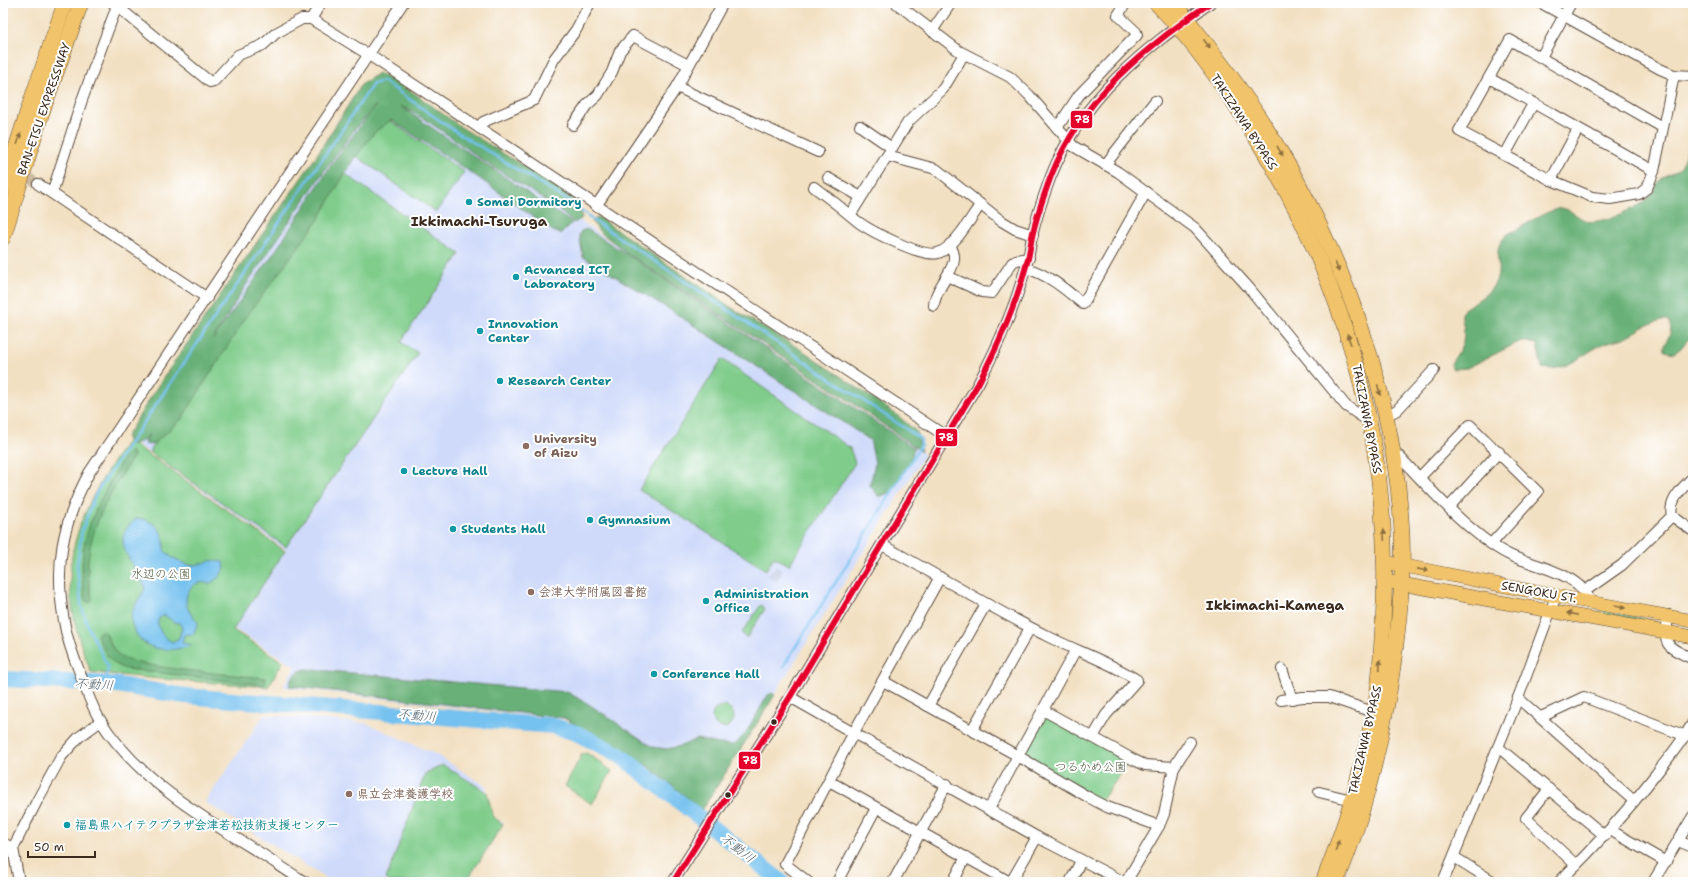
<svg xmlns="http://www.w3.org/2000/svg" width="1696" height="885" font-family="'Shantell Sans','Klee One',sans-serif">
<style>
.built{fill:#cfdafa}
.industrial{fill:#bac4de}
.green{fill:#7fcc8b;stroke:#5d7b54}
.forest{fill:#67b077;stroke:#516d4a;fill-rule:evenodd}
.water{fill:#75c1ef;stroke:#587686;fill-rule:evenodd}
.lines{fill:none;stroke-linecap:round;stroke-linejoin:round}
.stream{stroke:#75c1ef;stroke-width:2.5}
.river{stroke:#75c1ef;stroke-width:16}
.minor-tunnel{stroke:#cdbca1;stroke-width:10;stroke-dasharray:10 5;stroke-linecap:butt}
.minor-casing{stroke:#564537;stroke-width:12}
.major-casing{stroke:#564537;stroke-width:14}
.highway-casing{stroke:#564537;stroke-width:16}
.minor{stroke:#fff;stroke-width:10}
.major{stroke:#f1c36a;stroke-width:13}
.highway{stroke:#f1c36a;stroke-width:15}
.bus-1-casing{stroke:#fff;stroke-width:9}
.bus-1{stroke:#e4002b;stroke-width:6}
.oneway{fill:#8d6f40}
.culture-dot{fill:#0f9aa8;stroke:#fff;stroke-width:1.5}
.education-dot{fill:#8d6e63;stroke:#fff;stroke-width:1.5}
.bus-dot{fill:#3b2a1e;stroke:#fff;stroke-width:1.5}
.labels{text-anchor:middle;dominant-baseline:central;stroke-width:4;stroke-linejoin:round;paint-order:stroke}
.street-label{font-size:12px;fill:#3b2a1e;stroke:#fff}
.culture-label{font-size:12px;font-weight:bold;fill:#0d838f;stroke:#fff;text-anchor:start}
.education-label{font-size:12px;font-weight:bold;fill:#785e54;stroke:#fff;text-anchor:start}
.park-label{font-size:12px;fill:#4f5b3f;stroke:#fff}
.water-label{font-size:13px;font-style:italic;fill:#4f5f67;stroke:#fff}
.quarter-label{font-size:14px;font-weight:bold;fill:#3b2a1e;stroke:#fff}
.line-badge{stroke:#fff;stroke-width:1.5}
.badge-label{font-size:11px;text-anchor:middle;font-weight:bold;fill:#fff}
</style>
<rect width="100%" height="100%" fill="#fff"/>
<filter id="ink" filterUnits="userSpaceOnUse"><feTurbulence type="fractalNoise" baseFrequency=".025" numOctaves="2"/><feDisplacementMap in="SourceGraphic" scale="8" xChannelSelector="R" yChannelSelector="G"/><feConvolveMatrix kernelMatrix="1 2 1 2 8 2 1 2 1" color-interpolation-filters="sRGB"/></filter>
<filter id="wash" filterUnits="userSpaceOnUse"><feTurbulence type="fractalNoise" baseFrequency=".012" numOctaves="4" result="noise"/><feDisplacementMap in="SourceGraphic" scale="16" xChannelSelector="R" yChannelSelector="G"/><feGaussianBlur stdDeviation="0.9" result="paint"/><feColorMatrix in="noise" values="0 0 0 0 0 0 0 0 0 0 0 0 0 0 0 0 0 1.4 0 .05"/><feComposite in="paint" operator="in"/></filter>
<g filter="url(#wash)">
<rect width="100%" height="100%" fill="#f2e0c2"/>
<g class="built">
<polygon points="373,81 925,454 702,810 650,766 566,720 283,687 295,666 234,629 286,550 128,438"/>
<polygon points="264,715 366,723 437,755 486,786 493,817 504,823 467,882 332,882 205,802"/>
</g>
<polygon class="industrial" points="776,566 783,570 777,582 767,575"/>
<g class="green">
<polygon points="383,116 464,172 436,212 356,156"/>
<polygon points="341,171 460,254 401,342 418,353 286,547 149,452"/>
<polygon points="722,359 850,448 855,463 789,565 774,557 766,570 639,490"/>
<path d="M 128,440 L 285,551 L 233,630 L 283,662 L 268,687 L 149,678 L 91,672 C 51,575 71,522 128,440 Z"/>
<polygon points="762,605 765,609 747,637 745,637 742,633 760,606"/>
<polygon points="1597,609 1654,621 1653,623 1606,614"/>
<circle cx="723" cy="717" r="11"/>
<polygon points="1045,713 1130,761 1101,801 1021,755"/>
<polygon points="587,753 612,771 592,804 565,786 582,754"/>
<polygon points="443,765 487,792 493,817 503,824 466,882 390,882 386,879 425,774"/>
</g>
<g class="forest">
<path d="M 378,73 L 414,93 L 461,127 L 549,182 L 564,189 L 579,205 L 582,218 L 574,223 C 546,198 512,180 481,159 C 455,141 429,119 400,106 L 572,223 L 561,234 L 553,231 L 476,176 L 391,120 L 376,131 L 353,160 L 317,222 L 246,317 L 181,420 L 152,445 L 145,444 L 149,434 L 146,439 L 132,445 L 126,437 L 159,384 L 313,161 L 361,85 ZM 376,105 L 335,159 L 278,247 L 213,339 L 246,285 L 329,164 L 355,129 Z"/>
<path d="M 1693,121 L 1693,334 L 1680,349 L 1674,353 L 1665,351 C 1663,338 1676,336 1668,320 C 1655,318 1639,331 1626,337 C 1620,340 1612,340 1606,343 C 1583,352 1568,373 1542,368 L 1537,344 L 1521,341 L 1467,368 L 1453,369 L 1450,365 C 1457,354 1465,345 1464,330 C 1464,322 1459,317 1464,309 C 1474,302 1489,295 1495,283 C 1504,266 1489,249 1508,234 C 1524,227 1539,214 1557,209 C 1568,205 1577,218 1587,221 C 1600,225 1636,209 1646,200 C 1653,193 1656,184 1662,178 C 1667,173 1676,173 1681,167 L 1690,141 Z"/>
<polygon points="598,217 735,310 805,352 897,415 917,432 921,451 854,404 627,253 600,232 592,222"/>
<polygon points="587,229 636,260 914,448 910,463 893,491 879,497 870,485 875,463 870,440 667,308 583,257 579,235 581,231"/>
<path d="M 131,451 L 134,456 C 113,487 91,524 88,562 C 87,574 90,587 92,599 L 90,603 L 85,600 C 76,551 88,522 112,478 C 117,470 123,456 131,451 Z"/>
<path d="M 102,631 L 105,632 C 109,640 113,650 119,656 C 135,668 239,675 265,678 L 266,683 L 264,685 L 126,669 C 109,664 104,651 97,635 L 99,632 Z"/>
<path d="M 306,669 L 567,692 L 587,703 L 653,747 L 667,749 L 681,746 L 697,739 L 719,744 L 735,745 L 745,734 L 768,695 L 772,693 L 775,695 L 702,810 L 649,767 L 564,718 L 289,686 C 290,677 297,671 306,669 Z"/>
</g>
<path class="water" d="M 137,518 C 155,520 166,532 164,550 L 172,558 L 174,558 C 178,560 182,563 186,564 C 199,569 211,555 224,563 L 225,568 L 219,577 L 209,584 C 195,578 183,591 187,606 C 189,613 193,617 198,622 L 193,635 L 188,634 L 184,635 L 182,643 L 192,645 C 172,653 144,652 135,631 C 133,627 131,622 131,619 C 131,608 141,598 145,588 C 137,562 105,543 137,518 ZM 164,615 L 174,622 L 179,623 L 182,628 L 179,638 L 173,642 C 164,639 155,627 159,618 Z"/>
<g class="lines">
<polyline class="stream" points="105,685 108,667 88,627 81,604 77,566 82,530 96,493 373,84 383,81 458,133 575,205 593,220 921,439 921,445 783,667"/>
<polyline class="river" points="3,679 111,684 185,696 553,726 576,733 618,754 782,882"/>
</g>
</g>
<g filter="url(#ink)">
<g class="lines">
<polyline class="minor-tunnel" points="3,161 38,184"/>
<g class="minor-casing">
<g id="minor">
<polyline points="113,3 210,82 214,81 238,55 263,45 276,33 302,19 311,19 321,3"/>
<polyline points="896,3 959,51 1010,77 1029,95 1073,146 1118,172 1195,228 1249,288 1346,406 1370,422"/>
<polyline points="1541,3 1660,69 1674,75 1693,76"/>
<polyline points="311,19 369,55 947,437"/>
<polyline points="932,31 951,3"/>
<polyline points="964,54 943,89 908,122 887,156 936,169 1000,220 1015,229 1033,235"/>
<polyline points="1541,57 1571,3"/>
<polyline points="1489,78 1654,171"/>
<polyline points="677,87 818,152"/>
<polyline points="573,125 587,105 598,95 612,72 620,51 633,36 688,65"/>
<polyline points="860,126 892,148"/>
<polyline points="1662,127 1510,40 1459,131 1551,180 1592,197 1610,199 1639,194 1647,188 1654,171 1674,75"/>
<polyline points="479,128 483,122 534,100 554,59 576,30 590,3"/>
<polyline points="1057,128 1079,95 1137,35 1136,32 1118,15 1126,3"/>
<polyline points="1505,155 1533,104"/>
<polyline points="1105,165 1155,101"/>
<polyline points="828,178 861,197"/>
<polyline points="1551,180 1578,129"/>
<polyline points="38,184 207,298"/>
<path d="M 814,187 C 829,198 843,209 857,221 C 870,231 923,258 938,253 C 954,248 971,218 980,205"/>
<polyline points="52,193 82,100 118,3"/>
<polyline points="596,206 677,87 723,3"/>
<polyline points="851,214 887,156"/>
<path d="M 1026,268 C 1049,275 1065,289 1083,304 L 1146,192"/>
<polyline points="947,276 982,292 992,293 1012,263 1016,260 1029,258"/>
<path d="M 934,306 C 934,288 956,271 954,256 C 954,252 951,248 950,244"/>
<polyline points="1386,416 1397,410 1434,370"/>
<path d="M 1392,449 C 1423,481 1473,540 1514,557 C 1536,566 1583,575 1590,602"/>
<polyline points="1420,477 1470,425 1538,492 1492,543"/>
<polyline points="1449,507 1499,452"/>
<path d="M 1672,516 C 1668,500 1683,488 1693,477"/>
<path d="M 882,545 C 937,575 991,608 1047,636 C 1076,651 1110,662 1137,680 L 1106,715 L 1093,737"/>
<polyline points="1585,591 1622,565 1672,516 1693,531"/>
<path d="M 1669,615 C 1662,647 1666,646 1693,659"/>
<polyline points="1282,669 1292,699"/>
<polyline points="883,681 1018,756 1088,797 1107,807 1159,826 1126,882"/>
<polyline points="790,697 1037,837 1124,882"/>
<polyline points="1518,698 1634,801"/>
<polyline points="1281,700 1303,697 1329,697 1373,712"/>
<polyline points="928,706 986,604"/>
<polyline points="1043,710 1134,760 1145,765 1174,767"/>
<polyline points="1541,717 1584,697 1686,736"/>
<polyline points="972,730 1030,628"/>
<polyline points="1498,747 1605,836"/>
<polyline points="829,781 1010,882"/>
<polyline points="1549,789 1526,818 1576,865"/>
<polyline points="1319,792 1352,800"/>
<polyline points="989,809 1075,651"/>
<polyline points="1159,826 1164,814 1174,767 1190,742"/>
<polyline points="1610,830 1666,862"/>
<polyline points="1678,841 1693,847"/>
<polyline points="3,843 13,848"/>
<polyline points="1454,857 1494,882"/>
<polyline points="19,882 13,848 37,801 61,757 79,737 101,721"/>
<path d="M 305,882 C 290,873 276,863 262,854 C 203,818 138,780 100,720 C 91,705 86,690 80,673 C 73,656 67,640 64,621 C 54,565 62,524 89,473 L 403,3"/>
<path d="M 673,882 L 790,697 L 978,384 C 998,346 1015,308 1026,266 C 1029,257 1030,247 1032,237 C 1036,217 1044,195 1051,176 C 1083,96 1142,51 1210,3"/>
<polyline points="808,882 785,864 853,734 940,577"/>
<polyline points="837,882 876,808"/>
<polyline points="893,882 947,784"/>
<polyline points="953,882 966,857"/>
<polyline points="1011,882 1037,837"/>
<polyline points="1070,882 1081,861"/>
<polyline points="1443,882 1518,698 1556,596"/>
<path d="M 1559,882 C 1594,848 1626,813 1656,774 C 1669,757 1683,741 1693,722"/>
<polyline points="1653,882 1693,816"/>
</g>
</g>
<g class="major-casing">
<g id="major">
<polyline points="1385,562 1556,596 1693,621"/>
<polyline points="1385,581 1693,637"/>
</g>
</g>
<g class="highway-casing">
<g id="highway">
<path d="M 1156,3 C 1197,45 1232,97 1262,148 C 1349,293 1394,455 1383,624 C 1381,648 1381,672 1377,695 C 1366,759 1347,822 1323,882"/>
<path d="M 1173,3 C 1192,24 1209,47 1226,70 C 1323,200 1394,371 1402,534 C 1404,585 1398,636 1390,686 C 1379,753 1363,820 1336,882"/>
<polyline points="3,189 29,107 65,3"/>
<polyline points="3,238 42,112 81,3"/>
</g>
</g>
<use href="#minor" class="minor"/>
<use href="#major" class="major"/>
<use href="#highway" class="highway"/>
<g class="bus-1-casing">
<path id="bus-1" d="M 673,882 L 790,697 L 978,384 C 998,346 1015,308 1026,266 C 1029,257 1030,247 1032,237 C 1036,217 1044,195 1051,176 C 1083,96 1142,51 1210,3"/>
</g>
<use href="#bus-1" class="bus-1"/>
</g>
<defs><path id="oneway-solid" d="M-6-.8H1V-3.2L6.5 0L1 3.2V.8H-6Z"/></defs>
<g class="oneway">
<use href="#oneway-solid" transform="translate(1207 44) rotate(53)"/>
<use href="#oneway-solid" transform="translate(19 139) rotate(-72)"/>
<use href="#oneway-solid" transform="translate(1280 151) rotate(59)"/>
<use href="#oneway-solid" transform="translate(1337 267) rotate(70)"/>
<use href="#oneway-solid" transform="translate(1349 339) rotate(-109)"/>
<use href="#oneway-solid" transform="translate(1379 390) rotate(75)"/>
<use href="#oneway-solid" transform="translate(1384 535) rotate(-94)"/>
<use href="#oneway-solid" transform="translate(1423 570) rotate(11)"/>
<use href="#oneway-solid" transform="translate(1620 607) rotate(10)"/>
<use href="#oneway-solid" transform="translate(1572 614) rotate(-169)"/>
<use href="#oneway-solid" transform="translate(1380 665) rotate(-85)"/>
<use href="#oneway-solid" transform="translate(1337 846) rotate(-71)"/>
</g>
</g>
<g class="culture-dot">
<circle cx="469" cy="202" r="4"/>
<circle cx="516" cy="277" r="4"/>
<circle cx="480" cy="331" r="4"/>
<circle cx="500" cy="381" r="4"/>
<circle cx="404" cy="471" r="4"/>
<circle cx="590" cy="520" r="4"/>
<circle cx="453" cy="529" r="4"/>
<circle cx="706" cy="601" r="4"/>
<circle cx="654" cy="674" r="4"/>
<circle cx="67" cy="825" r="4"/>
</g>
<g class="education-dot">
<circle cx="526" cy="446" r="4"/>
<circle cx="531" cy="592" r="4"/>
<circle cx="349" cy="794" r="4"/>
</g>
<g class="bus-dot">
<circle cx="774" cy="722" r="3.5"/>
<circle cx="728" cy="795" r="3.5"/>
</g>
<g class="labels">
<g class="street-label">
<text transform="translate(44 109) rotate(-71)">BAN-ETSU EXPRESSWAY</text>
<text transform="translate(1244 122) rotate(57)">TAKIZAWA BYPASS</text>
<text transform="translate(1367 419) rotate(79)">TAKIZAWA BYPASS</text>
<text transform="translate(1539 592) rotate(10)">SENGOKU ST.</text>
<text transform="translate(1365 740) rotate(-77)">TAKIZAWA BYPASS</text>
</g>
<g class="culture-label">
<text x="477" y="202">Somei Dormitory</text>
<text x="524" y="270">Acvanced ICT<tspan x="524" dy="14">Laboratory</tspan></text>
<text x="488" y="324">Innovation<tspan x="488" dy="14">Center</tspan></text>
<text x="508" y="381">Research Center</text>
<text x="412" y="471">Lecture Hall</text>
<text x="598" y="520">Gymnasium</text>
<text x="461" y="529">Students Hall</text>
<text x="714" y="594">Administration<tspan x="714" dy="14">Office</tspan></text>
<text x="662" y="674">Conference Hall</text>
<text x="75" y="825">福島県ハイテクプラザ会津若松技術支援センター</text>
</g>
<g class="education-label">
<text x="534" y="439">University<tspan x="534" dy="14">of Aizu</tspan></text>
<text x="539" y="592">会津大学附属図書館</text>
<text x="357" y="794">県立会津養護学校</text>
</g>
<g class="park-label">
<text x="161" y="574">水辺の公園</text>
<text x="1091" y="767">つるかめ公園</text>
</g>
<g class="water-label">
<text transform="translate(94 684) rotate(4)">不動川</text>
<text transform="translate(417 715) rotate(5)">不動川</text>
<text transform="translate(738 848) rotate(38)">不動川</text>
</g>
<g class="quarter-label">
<text x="479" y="221">Ikkimachi-Tsuruga</text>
<text x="1275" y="605">Ikkimachi-Kamega</text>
</g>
</g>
<g class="line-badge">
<rect x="1070" y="110" width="23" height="19" rx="4" fill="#e4002b"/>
<rect x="935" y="428" width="23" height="19" rx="4" fill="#e4002b"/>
<rect x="738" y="751" width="23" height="19" rx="4" fill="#e4002b"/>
</g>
<g class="badge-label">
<text x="1082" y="123">78</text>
<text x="946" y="441">78</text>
<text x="750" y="764">78</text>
</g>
<rect width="1696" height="885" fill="none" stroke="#fff" stroke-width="16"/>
<path d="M28 851v6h67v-6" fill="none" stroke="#3b2a1e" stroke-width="2"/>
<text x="34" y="851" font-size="12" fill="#3b2a1e" stroke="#ffffff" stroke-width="3" paint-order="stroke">50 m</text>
</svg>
